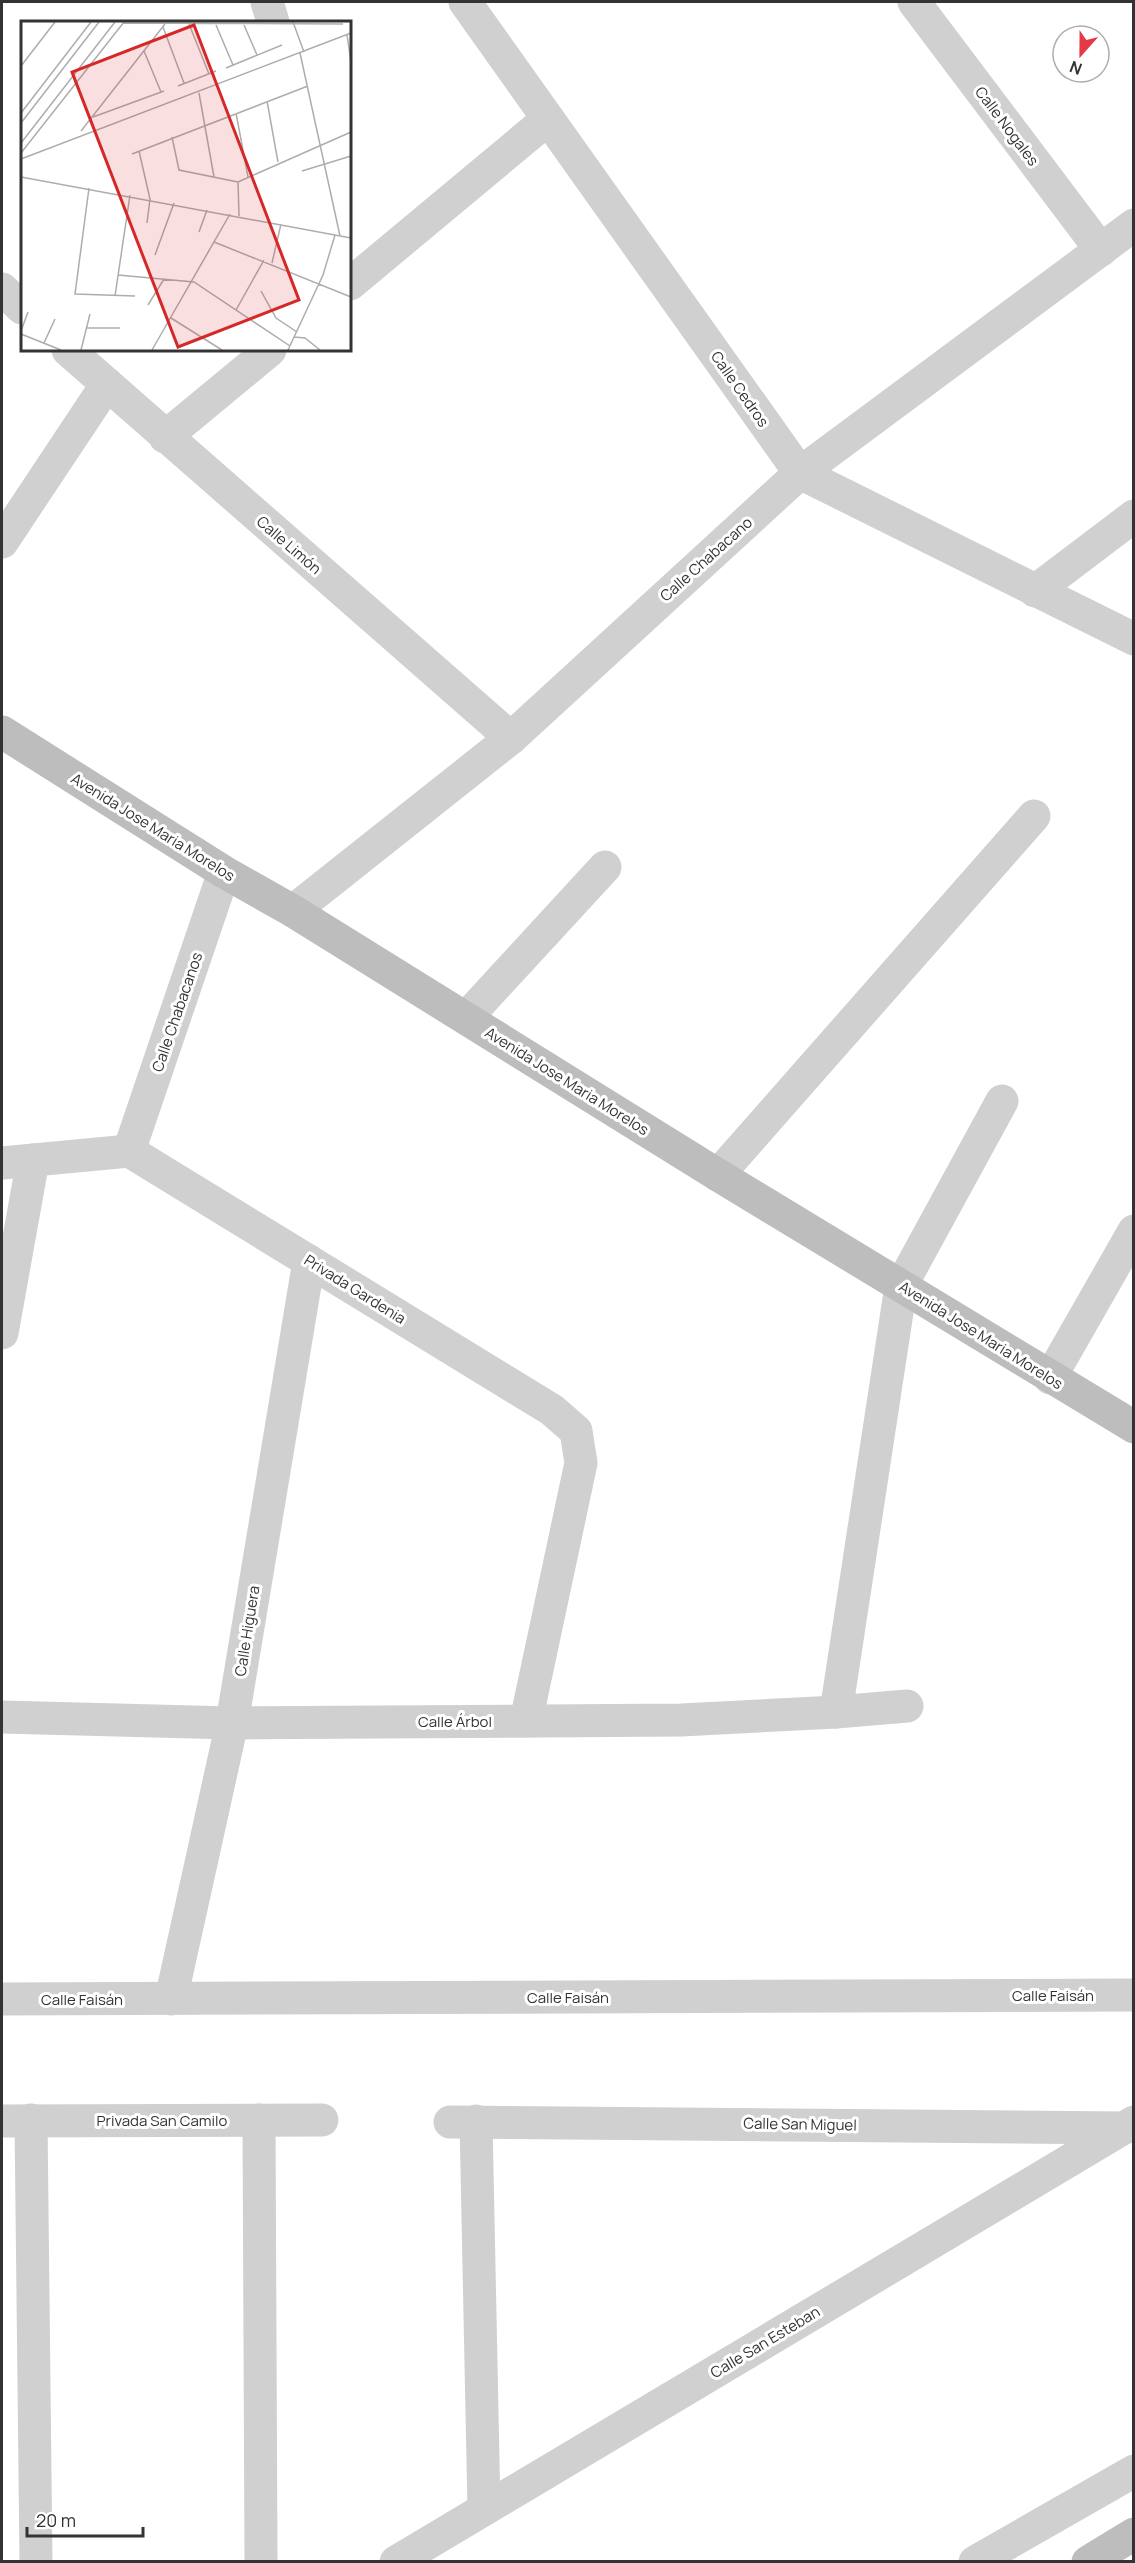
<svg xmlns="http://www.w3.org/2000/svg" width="1135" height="2563" font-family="Manrope,sans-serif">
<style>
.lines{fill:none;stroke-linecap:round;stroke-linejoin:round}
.street{stroke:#d0d0d0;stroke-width:33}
.secondary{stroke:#bdbdbd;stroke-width:33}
.labels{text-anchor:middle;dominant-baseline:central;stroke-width:6;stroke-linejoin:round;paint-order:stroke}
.street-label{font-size:15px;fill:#333;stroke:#fff}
.inset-road{fill:none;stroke:#adadad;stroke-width:1.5}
.view{fill:#d62828;fill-opacity:0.15;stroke:#d62828;stroke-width:3}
.inset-edge{fill:none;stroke:#333;stroke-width:3}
</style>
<rect width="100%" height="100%" fill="#fff"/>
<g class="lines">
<g class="street">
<polyline points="267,2 273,22"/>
<polyline points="465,2 800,473 1134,639"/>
<polyline points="914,2 1101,250"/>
<polyline points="350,284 548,119"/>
<polyline points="2,289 22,308"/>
<polyline points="68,350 511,738"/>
<polyline points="165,437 270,350"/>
<polyline points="2,542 107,384"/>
<polyline points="1035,591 1134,516"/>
<polyline points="293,911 511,738 800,473 1134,225"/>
<polyline points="466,1018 605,867"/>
<polyline points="129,1151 552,1410 576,1431 581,1463 526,1721"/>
<polyline points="129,1151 224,872"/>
<polyline points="2,1163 129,1151"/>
<polyline points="718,1175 1034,816"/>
<polyline points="2,1333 33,1160"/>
<polyline points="1050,1378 1134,1231"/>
<polyline points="836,1712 901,1286 1002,1101"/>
<polyline points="2,1717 232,1723 681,1720 836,1712 907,1706"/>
<polyline points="2,1999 1134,1995"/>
<polyline points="171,1999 232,1723 309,1261"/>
<polyline points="31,2120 36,2562"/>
<polyline points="259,2120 261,2562"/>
<polyline points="2,2121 322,2120"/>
<polyline points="476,2121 484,2509"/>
<polyline points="450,2122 1124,2128"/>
<polyline points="396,2562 1134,2122"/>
<polyline points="975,2562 1134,2471"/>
</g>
<g class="secondary">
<polyline points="2,732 224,872 293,911 718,1175 1134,1427"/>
<polyline points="1088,2562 1134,2534"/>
</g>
</g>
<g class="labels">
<g class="street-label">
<text transform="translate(1007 126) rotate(53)">Calle Nogales</text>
<text transform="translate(740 389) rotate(55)">Calle Cedros</text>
<text transform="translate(289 545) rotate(41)">Calle Limón</text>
<text transform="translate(706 559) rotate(-42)">Calle Chabacano</text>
<text transform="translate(153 827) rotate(32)">Avenida Jose Maria Morelos</text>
<text transform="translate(177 1012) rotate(-71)">Calle Chabacanos</text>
<text transform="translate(567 1081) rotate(32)">Avenida Jose Maria Morelos</text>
<text transform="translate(355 1289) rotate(32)">Privada Gardenia</text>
<text transform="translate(981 1335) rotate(32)">Avenida Jose Maria Morelos</text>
<text transform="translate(247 1631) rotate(-81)">Calle Higuera</text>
<text x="455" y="1721">Calle Árbol</text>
<text x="1053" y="1995">Calle Faisán</text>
<text x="568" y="1997">Calle Faisán</text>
<text x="82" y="1999">Calle Faisán</text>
<text x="162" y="2120">Privada San Camilo</text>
<text transform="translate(800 2124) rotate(1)">Calle San Miguel</text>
<text transform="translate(765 2342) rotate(-31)">Calle San Esteban</text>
</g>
</g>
<g transform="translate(21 21)">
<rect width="330" height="330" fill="#fff"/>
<path class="inset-road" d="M 272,1 L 283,31M 102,2 L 322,3M 168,3 L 188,53M 195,4 L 212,44M 223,4 L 236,34M 142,6 L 163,62M 326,14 L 330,41M 123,30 L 140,71M 279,32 L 319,215M 0,45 L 34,1M 205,47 L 261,24M 157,65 L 195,50M 178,72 L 193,156M 246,80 L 257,141M 0,92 L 70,1M 215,92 L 227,156M 72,96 L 143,70M 0,102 L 78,1M 60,110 L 144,3M 151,116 L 158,149 L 217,161M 0,122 L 94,1M 118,130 L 129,178 L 126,202M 0,132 L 103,1M 111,133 L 287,65M 0,138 L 330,12M 281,150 L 330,135M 0,156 L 330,217M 217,161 L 330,111M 217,161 L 218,195M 68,167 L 54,273 L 114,275M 178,211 L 186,189M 193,221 L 330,276M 134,234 L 153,182M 251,242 L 260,203M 97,254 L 173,261 L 269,325M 240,270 L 255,297 L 276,311M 94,275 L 109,174M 127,284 L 143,258M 215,289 L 243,239M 150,297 L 201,329M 65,307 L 99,307M 0,310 L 7,291M 0,313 L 40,329M 273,316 L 284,317 L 299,329M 23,322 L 34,298M 60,329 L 69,293M 131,329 L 209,193M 267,329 L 302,254 L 314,214"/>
<path class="view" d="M 173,4 L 278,279 L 157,326 L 51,51 Z"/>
<rect width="330" height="330" class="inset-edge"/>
</g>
<rect width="1135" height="2563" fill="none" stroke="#333333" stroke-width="6"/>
<g transform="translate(1081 54) rotate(201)"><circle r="28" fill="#ffffff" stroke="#adadad" stroke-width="1.5"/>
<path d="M0-4.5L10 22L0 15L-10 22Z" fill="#e63946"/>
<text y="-9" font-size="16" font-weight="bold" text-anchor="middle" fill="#333333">N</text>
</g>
<path d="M27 2527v9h116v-9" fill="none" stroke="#333333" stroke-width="3"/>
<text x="36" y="2527" font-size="18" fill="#333333" stroke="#ffffff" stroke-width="4.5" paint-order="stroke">20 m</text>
</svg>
